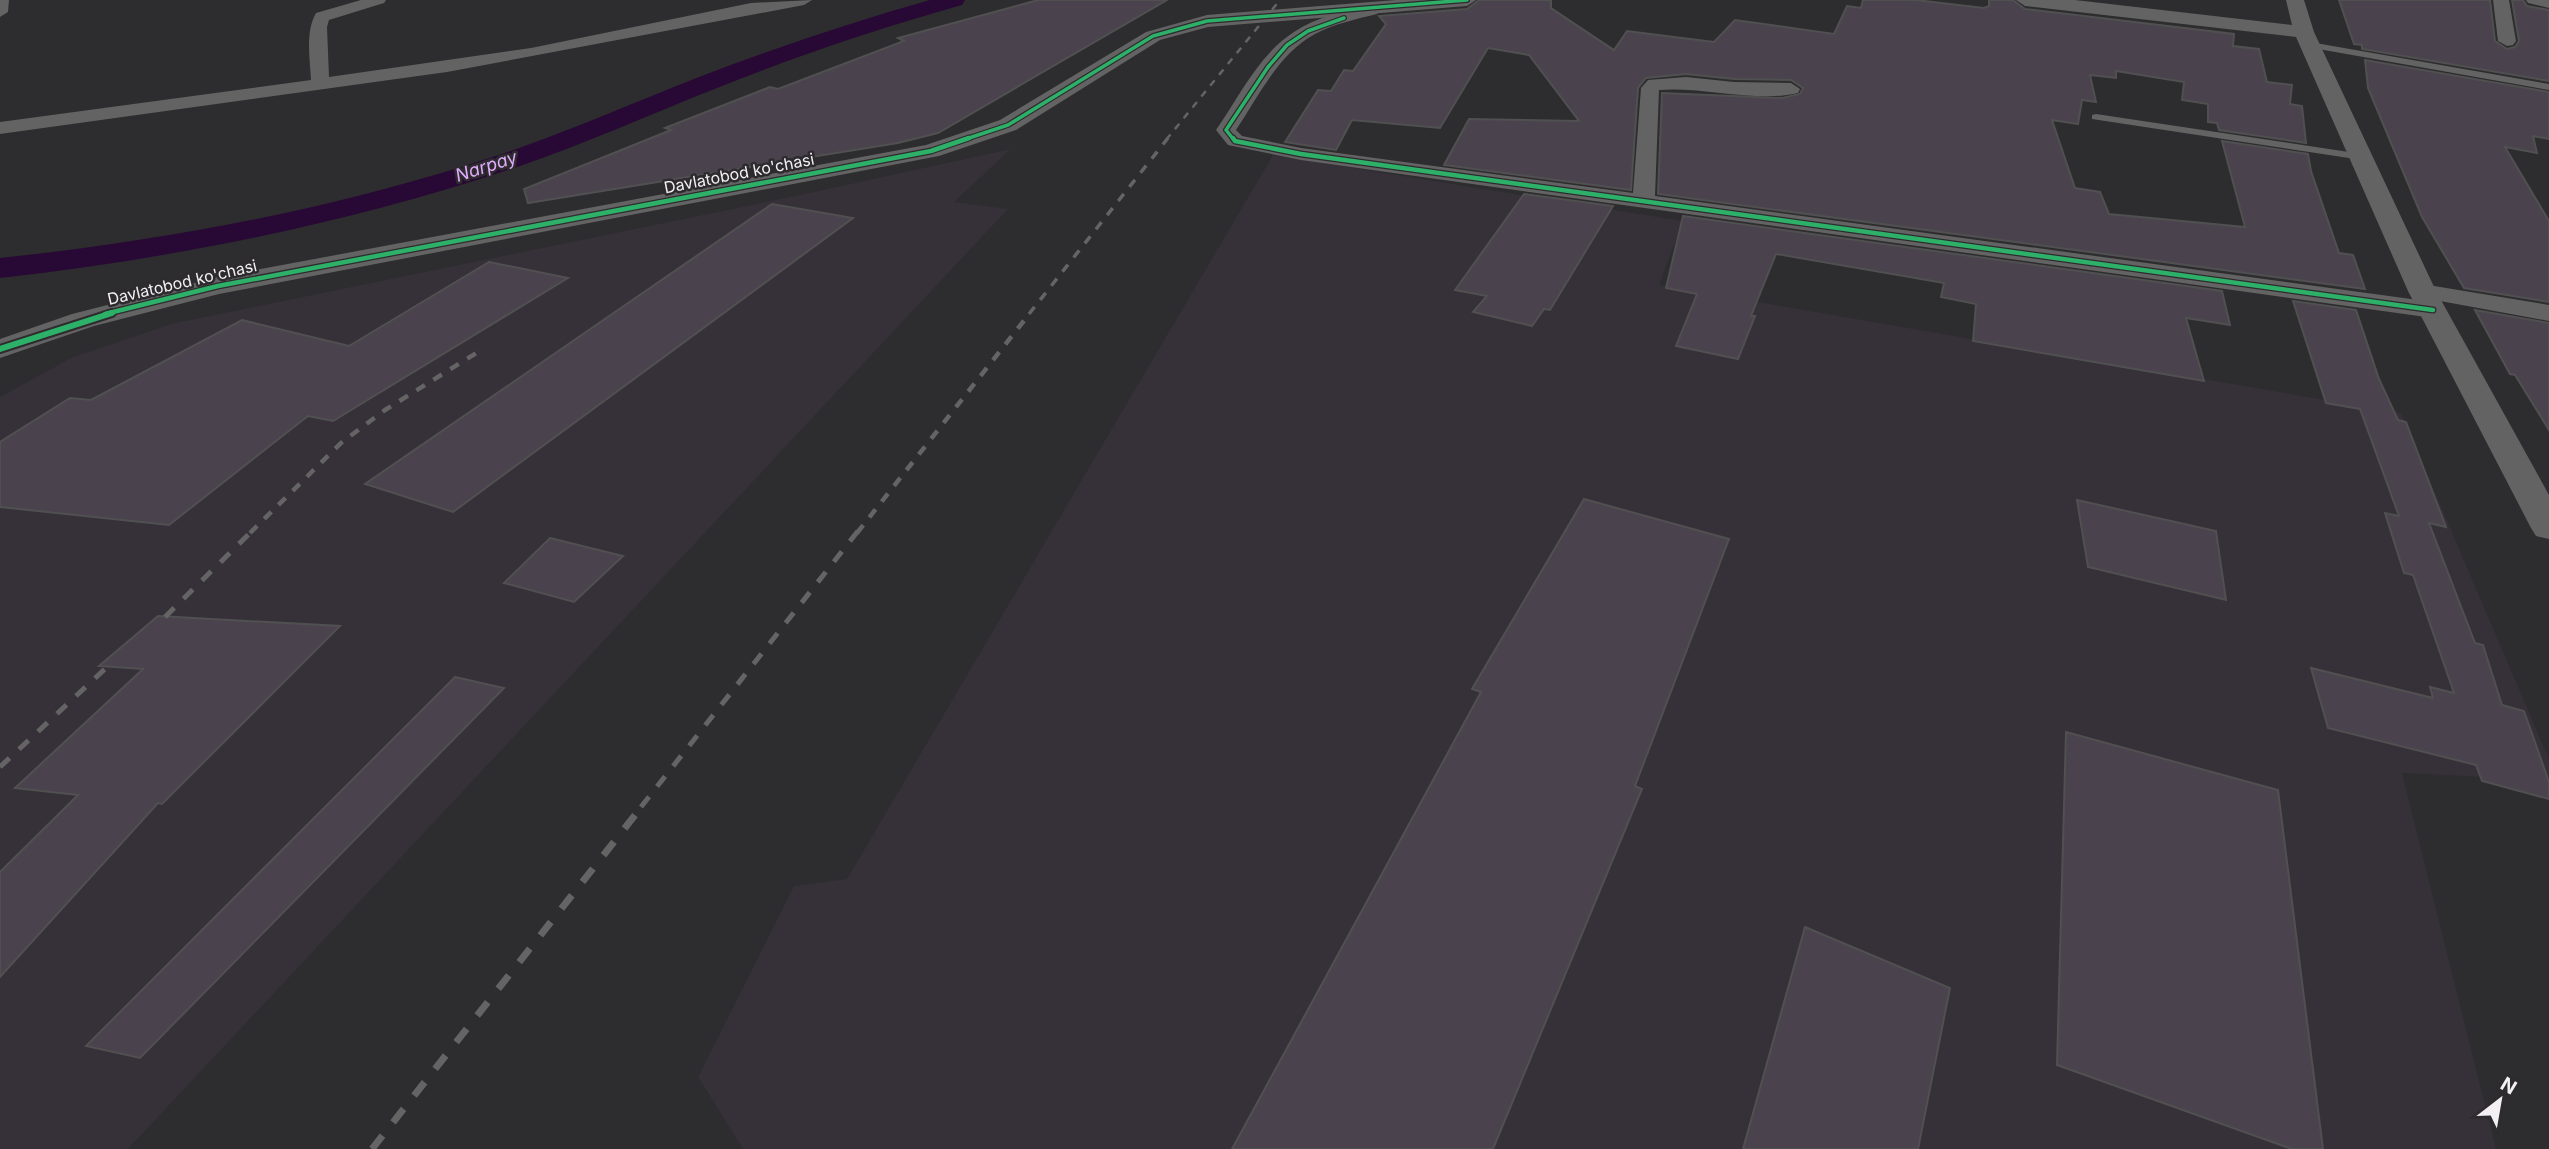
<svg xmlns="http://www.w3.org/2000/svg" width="2549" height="1149" font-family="Inter,sans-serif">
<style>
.built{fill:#363039}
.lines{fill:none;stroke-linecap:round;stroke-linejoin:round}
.canal{fill:#280935;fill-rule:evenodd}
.building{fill:#4a434e;stroke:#515051;stroke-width:2}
.service{fill:#636363;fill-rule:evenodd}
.minor{fill:#636363;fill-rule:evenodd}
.tertiary{fill:#636363;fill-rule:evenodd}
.rail-far4{stroke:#646465;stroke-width:2.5;stroke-dasharray:7 7;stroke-linecap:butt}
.rail-far3{stroke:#646465;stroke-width:3.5;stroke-dasharray:9 9;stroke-linecap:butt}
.rail-far2{stroke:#646465;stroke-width:4.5;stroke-dasharray:10 10;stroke-linecap:butt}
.rail-far1{stroke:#646465;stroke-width:5;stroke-dasharray:13 13;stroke-linecap:butt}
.rail{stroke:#646465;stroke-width:7;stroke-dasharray:17 17;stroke-linecap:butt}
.cycleway-far2-casing{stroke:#2e2b2f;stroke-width:6}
.cycleway-far1-casing{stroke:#2e2b2f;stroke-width:7}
.cycleway-casing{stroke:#2e2b2f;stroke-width:10}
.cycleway-far2{stroke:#2db169;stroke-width:3.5}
.cycleway-far1{stroke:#2db169;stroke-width:4.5}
.cycleway{stroke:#2db169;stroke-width:6}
.labels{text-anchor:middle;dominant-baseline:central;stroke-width:5;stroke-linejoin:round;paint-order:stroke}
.far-street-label{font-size:16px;fill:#f2f0f3;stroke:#2e2b2f}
.far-water-label{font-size:18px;font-style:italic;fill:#e0acfd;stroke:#2e2b2f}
</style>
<rect width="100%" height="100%" fill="#2d2c2e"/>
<g class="built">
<polygon points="1011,149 954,202 1008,209 128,1149 0,1149 0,397 71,358 171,324 800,195"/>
<polygon points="1273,155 1683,221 1659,285 2401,413 2549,759 2549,780 2402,773 2496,1149 743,1149 698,1077 794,886 847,879"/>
</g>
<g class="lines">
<path class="canal" d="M 930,0 L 965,0 L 962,5 C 879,28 797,56 717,88 C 651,114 587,143 520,166 C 351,223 177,258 0,278 L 0,258 C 171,240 339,208 502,154 C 569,131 633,103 699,77 C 775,48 852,22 930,0 Z"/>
</g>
<g class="building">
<polygon points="1038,0 1167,0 938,133 898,143 528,203 524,189 671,130 665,128 770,87 778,89 904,41 898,38"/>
<polygon points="1479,0 1551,0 1551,8 1614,50 1627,31 1714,42 1735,20 1834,34 1847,6 1861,8 1863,0 1916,0 1984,8 1989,6 1989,0 2013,0 2025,9 2234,34 2233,46 2259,49 2267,82 2292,85 2290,104 2302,106 2306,143 2219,130 2217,123 2208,122 2208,104 2182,100 2184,82 2116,71 2116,78 2090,75 2096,102 2082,100 2078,124 2052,120 2075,188 2100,192 2109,214 2245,227 2222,141 2308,154 2311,171 2339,253 2353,255 2365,289 1658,194 1662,93 1782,98 1800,94 1803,88 1791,80 1734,79 1686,74 1646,78 1638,88 1631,190 1444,165 1469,119 1579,121 1529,55 1488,48 1440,128 1352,120 1336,150 1285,142 1318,90 1331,91 1344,70 1353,71 1386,24 1379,16 1467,9"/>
<polygon points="2339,0 2490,0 2495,41 2507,49 2515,47 2519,41 2512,0 2523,0 2527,6 2549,10 2549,81 2362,49 2362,45 2354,44"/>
<polygon points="2365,60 2549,92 2549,139 2533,136 2537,153 2505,147 2549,221 2549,302 2464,288 2422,217 2368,88"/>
<polygon points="1524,194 1613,206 1550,310 1544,309 1532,326 1473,312 1487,296 1455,290"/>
<polygon points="772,204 853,218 453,512 365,484"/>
<polygon points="1683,216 2222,291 2230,325 2186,318 2204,381 1973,341 1976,304 1941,297 1944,283 1776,254 1751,316 1755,316 1738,359 1676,346 1697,294 1666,288"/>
<polygon points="489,262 568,278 333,421 308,416 169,525 0,507 0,442 70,398 91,400 242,320 349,346"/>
<polygon points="2293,301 2356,310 2379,379 2398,420 2406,422 2446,527 2429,523 2475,643 2483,645 2502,705 2524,711 2549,782 2549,799 2482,781 2476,765 2328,728 2311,668 2433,698 2430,687 2454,693 2413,575 2404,573 2385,513 2399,516 2360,409 2326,403"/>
<polygon points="2475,310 2549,323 2549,430 2515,375 2510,374"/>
<polygon points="1584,499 1729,539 1635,786 1642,789 1493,1149 1232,1149 1481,692 1472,689"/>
<polygon points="2077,500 2216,531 2226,600 2088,567"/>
<polygon points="550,538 623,556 574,602 504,583"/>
<polygon points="158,616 340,626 162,804 158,803 0,977 0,872 78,795 15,788 143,669 99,666"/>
<polygon points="455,677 504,688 140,1058 86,1046"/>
<polygon points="2066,732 2278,790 2323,1149 2292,1149 2057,1065"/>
<polygon points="1805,927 1950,988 1918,1149 1743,1149"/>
</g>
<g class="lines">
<g class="service">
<polygon points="2310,42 2549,84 2549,90 2307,47 2305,45"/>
<polygon points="2096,114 2362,154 2368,157 2362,160 2092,119 2092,115"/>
</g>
<g class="minor">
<polygon points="0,0 9,0 8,12 0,17"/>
<path d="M 361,0 L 386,0 L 384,3 L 329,20 L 327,27 L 329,77 L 531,48 L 751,3 L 812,0 L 804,5 L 447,72 L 0,134 L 0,122 L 311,80 C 310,59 305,32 316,13 Z"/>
<polygon points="2493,0 2509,0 2516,41 2513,45 2507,46 2498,41"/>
<polygon points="2526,0 2549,0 2549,8 2528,3"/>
<path d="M 1371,5 L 1377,6 L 1379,10 L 1377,14 C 1356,19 1334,24 1315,34 C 1278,54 1259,96 1236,130 L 1242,136 L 1301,148 L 1633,193 L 1641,88 L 1648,80 L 1686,77 L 1734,82 L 1791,83 L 1800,89 L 1798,93 C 1757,103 1702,86 1659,90 L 1655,196 L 2433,302 L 2442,305 L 2446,310 L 2442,315 L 2433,318 L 1301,160 L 1228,145 L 1216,130 C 1239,97 1259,54 1294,32 C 1316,17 1345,11 1371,5 Z"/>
<polygon points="2422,284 2549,305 2549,321 2413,296 2410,291 2413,286"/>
</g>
<g class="tertiary">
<polygon points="1396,0 1476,0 1467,6 1208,27 1160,40 1016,130 939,156 219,294 94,326 0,358 0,339 72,314 218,277 926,145 1000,120 1146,32 1207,15"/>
<polygon points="2016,0 2075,0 2292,25 2286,0 2304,0 2314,32 2436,291 2549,495 2549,539 2536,536 2531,528 2408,291 2296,37 2025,6"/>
</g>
<polyline class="rail-far4" points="1166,140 1280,0"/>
<polyline class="rail-far3" points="1029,314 1168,138"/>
<g class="rail-far2">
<polyline points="250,533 341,443 385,410 481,350"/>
<polyline points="857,533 1030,313"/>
</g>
<g class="rail-far1">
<polyline points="165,617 252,531"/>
<polyline points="0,767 107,667"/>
<polyline points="641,807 858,531"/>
</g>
<polyline class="rail" points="372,1149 643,805"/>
<g class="cycleway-far2-casing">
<g id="cycleway-far2">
<polyline points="963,140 1008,125 1153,36 1207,21 1467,0"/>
<polyline points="1234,140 1226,130 1268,67 1287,45 1308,31 1344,18"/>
</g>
</g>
<g class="cycleway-far1-casing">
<g id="cycleway-far1">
<polyline points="1233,138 1235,141 1301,154 2433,310"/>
<polyline points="105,314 218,286 931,151 969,138"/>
</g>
</g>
<g class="cycleway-casing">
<polyline id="cycleway" points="0,349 112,313"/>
</g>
<use href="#cycleway-far2" class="cycleway-far2"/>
<use href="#cycleway-far1" class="cycleway-far1"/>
<use href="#cycleway" class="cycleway"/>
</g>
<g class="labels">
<g class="far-street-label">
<text transform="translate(739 173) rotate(-11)">Davlatobod ko'chasi</text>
<text transform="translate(182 282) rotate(-13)">Davlatobod ko'chasi</text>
</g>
<g class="far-water-label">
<text transform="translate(486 166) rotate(-18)">Narpay</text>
</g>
</g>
<g transform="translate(2500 1100) rotate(31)" stroke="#2e2b2f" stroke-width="5" paint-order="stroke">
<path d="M0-5L12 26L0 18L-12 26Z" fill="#f2f0f3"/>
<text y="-10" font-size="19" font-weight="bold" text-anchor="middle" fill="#f2f0f3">N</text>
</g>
</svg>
